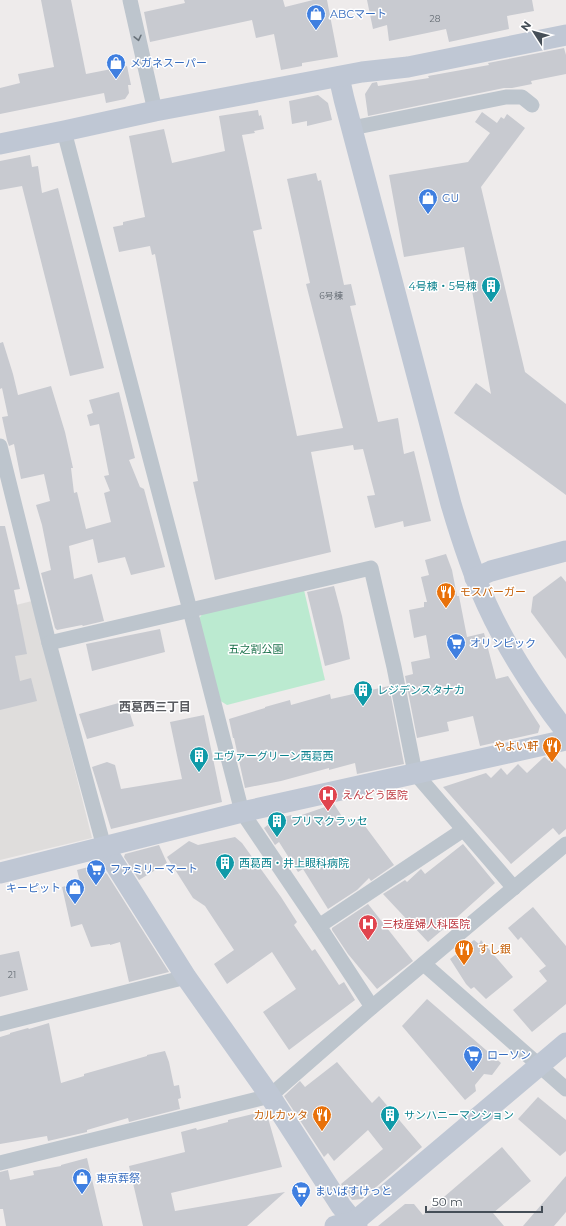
<svg xmlns="http://www.w3.org/2000/svg" width="566" height="1226" font-family="Montserrat,'Noto Sans JP',sans-serif">
<style>
.education{fill:#dfdddc}
.green{fill:#bbead0}
.building{fill:#c8cad0}
.lines{fill:none;stroke-linecap:round;stroke-linejoin:round}
.street{stroke:#bdc5cd;stroke-width:15}
.secondary{stroke:#bfc7d4;stroke-width:21}
.oneway{stroke:#69727a}
.labels{text-anchor:middle;dominant-baseline:central;stroke-width:3;stroke-linejoin:round;paint-order:stroke}
.number-label{font-size:9px;fill:#666d75}
.shop-label{font-size:11px;fill:#366cbe;stroke:#fff;text-anchor:start}
.culture-label{font-size:11px;fill:#0d838f;stroke:#fff;text-anchor:start}
.food-label{font-size:11px;fill:#c56008;stroke:#fff;text-anchor:start}
.park-label{font-size:11px;fill:#1c724c;stroke:#fff}
.health-label{font-size:11px;fill:#be3a42;stroke:#fff;text-anchor:start}
.neighbourhood-label{font-size:12px;font-weight:bold;fill:#595b60;stroke:#fff}
</style>
<rect width="100%" height="100%" fill="#eeebeb"/>
<polygon class="education" points="32,601 92,838 0,860 0,609"/>
<polygon class="green" points="304,590 325,680 227,705 219,700 198,620 203,613"/>
<g class="building">
<polygon points="41,0 71,0 86,74 127,66 131,85 128,85 129,93 125,99 106,103 104,93 0,114 0,88 20,83 18,74 54,67"/>
<polygon points="184,0 283,0 285,7 313,0 327,0 338,57 302,63 302,66 281,70 274,34 256,38 252,20 150,42 144,12 185,3"/>
<polygon points="367,0 532,0 534,11 507,16 509,29 449,42 446,29 389,41 387,25 373,29"/>
<polygon points="564,48 566,55 566,74 531,81 532,84 512,88 504,88 368,116 365,94 372,83 377,82 378,86 429,78 428,76 489,65 488,63"/>
<polygon points="318,95 328,103 332,120 307,126 307,121 292,124 289,101"/>
<polygon points="258,110 259,116 261,115 264,129 254,131 255,133 242,135 262,229 253,231 297,436 343,428 306,284 310,283 287,179 316,173 318,181 321,180 344,285 351,284 356,305 350,306 378,422 398,418 404,454 414,451 431,521 404,527 403,521 375,528 367,496 375,495 363,449 354,450 353,445 311,452 331,552 215,580 193,482 198,481 155,254 152,255 150,246 119,252 113,227 123,225 123,222 145,217 129,136 164,129 172,163 225,151 219,116"/>
<polygon points="482,112 497,123 501,117 504,119 507,114 525,128 481,187 525,372 566,404 566,495 454,413 476,383 491,394 464,247 404,257 389,175 468,162 490,133 475,122"/>
<polygon points="30,155 32,167 38,166 42,193 58,188 104,368 70,376 22,186 0,190 0,161"/>
<polygon points="3,342 13,374 18,395 51,386 65,432 73,468 71,468 74,493 77,492 86,529 111,522 104,493 110,491 104,476 109,475 99,424 90,426 87,415 93,413 89,400 119,392 135,458 129,460 140,487 144,489 165,567 131,575 125,557 98,563 93,539 69,546 74,579 92,574 104,621 83,626 82,625 57,630 55,628 41,573 51,570 42,525 36,505 50,501 44,474 21,479 14,444 9,446 7,440 2,417 8,416 2,388 0,389 0,343"/>
<polygon points="0,526 5,526 20,589 14,590 27,654 15,656 20,681 31,678 37,701 0,710"/>
<polygon points="446,554 452,570 457,596 459,596 467,637 484,633 496,679 508,676 540,726 538,733 480,746 473,716 447,722 449,731 417,738 405,676 413,674 411,662 430,658 426,635 414,638 409,610 424,607 424,602 427,602 421,577 429,575 425,560"/>
<polygon points="561,576 566,582 566,659 531,612 533,597"/>
<polygon points="334,586 342,616 350,659 325,666 307,592"/>
<polygon points="160,629 165,652 92,671 86,644"/>
<polygon points="389,686 404,764 357,774 355,763 329,770 329,768 281,781 245,788 234,738 233,738 229,719 265,708 265,707 290,700 291,705 330,694 331,699"/>
<polygon points="126,701 134,726 87,739 79,714"/>
<polygon points="204,715 222,802 111,829 92,767 107,762 115,765 121,789 182,779 170,722"/>
<polygon points="544,757 545,757 549,761 554,757 566,769 566,829 559,835 553,828 511,864 443,787 486,773 491,778 501,768 507,775 518,764 527,773"/>
<polygon points="334,804 348,826 359,818 394,865 371,881 369,878 357,890 328,909 303,869 298,872 279,842 275,845 264,828 274,820 291,815 293,818"/>
<polygon points="235,837 242,843 281,897 297,922 294,925 312,951 315,949 339,985 344,982 355,1000 289,1050 263,1012 296,989 272,952 227,984 214,964 234,950 205,906 193,898 167,857 189,841 198,845"/>
<polygon points="463,844 495,883 454,920 428,942 383,894 405,880 407,882 421,869 425,874"/>
<polygon points="159,845 167,863 139,880 124,857 125,854"/>
<polygon points="96,865 107,874 169,972 129,982 120,942 110,945 110,944 91,947 82,924 71,927 62,887 80,882 77,870"/>
<polygon points="368,904 413,961 377,989 348,954 332,930 332,928"/>
<polygon points="533,907 566,946 566,1004 532,1032 513,1010 547,981 539,971 546,966 521,937 518,940 508,928"/>
<polygon points="474,940 479,944 481,940 513,977 486,999 474,987 471,989 466,984 450,959"/>
<polygon points="19,951 28,990 0,997 0,955"/>
<polygon points="427,999 501,1063 492,1075 484,1074 475,1085 476,1091 465,1100 402,1026"/>
<polygon points="49,1023 61,1083 84,1076 84,1074 147,1056 147,1055 165,1051 169,1062 174,1086 179,1085 181,1098 178,1099 180,1109 129,1122 128,1118 87,1130 87,1132 48,1141 47,1136 0,1144 0,1037 10,1034 10,1033 28,1028 29,1029"/>
<polygon points="337,1062 372,1103 379,1096 422,1147 396,1170 362,1199 352,1200 341,1184 383,1149 368,1130 334,1161 328,1153 324,1157 284,1096 300,1081 305,1087"/>
<polygon points="538,1097 566,1120 566,1151 560,1156 518,1119"/>
<polygon points="266,1111 282,1167 171,1193 175,1211 285,1192 247,1226 143,1226 129,1166 185,1152 181,1132 196,1128 197,1130 228,1122 228,1120"/>
<polygon points="502,1147 531,1181 493,1213 504,1226 378,1226 405,1204 414,1204 423,1215"/>
<polygon points="87,1158 103,1226 6,1226 3,1209 0,1209 0,1172 8,1170 10,1180 34,1175 33,1171 61,1166 61,1165"/>
<polygon points="566,1176 566,1212 554,1226 523,1226"/>
</g>
<g class="lines">
<g class="street">
<polyline points="130,0 155,111"/>
<polyline points="352,128 506,97 522,97 532,105"/>
<polyline points="64,131 190,610 242,812 319,926 372,1007"/>
<polyline points="0,446 49,643 104,847"/>
<polyline points="49,643 371,568 394,667 415,773 514,888"/>
<polyline points="319,926 463,830"/>
<polyline points="424,964 566,1089"/>
<polyline points="0,1024 186,977"/>
<polyline points="0,1163 270,1096 372,1007 566,844"/>
</g>
<g class="secondary">
<path d="M 339,77 L 344,99 L 451,504 C 461,538 472,572 487,605 C 507,649 537,694 566,732"/>
<polyline points="0,144 64,131 155,111 362,72 408,67 566,35"/>
<polyline points="475,578 491,571 566,551"/>
<polyline points="104,847 186,977 270,1096 341,1206 357,1226"/>
<polyline points="0,873 242,812 566,740"/>
<polyline points="335,1226 354,1222 566,1043"/>
</g>
</g>
<defs><path id="oneway-chevron" d="M-2-3.5L2.5 0L-2 3.5" fill="none" stroke-width="1.6" stroke-linecap="round" stroke-linejoin="round"/></defs>
<use class="oneway" href="#oneway-chevron" transform="translate(138 38) rotate(77)"/>
<defs>
<g id="shop-pin" transform="scale(1)"><path d="M0 17L-7.5 6A9.5 9.5 0 1 1 7.5 6Z" fill="#3f7fe0" stroke="#fff"/><path d="M-5-2.5h2.3a2.7 3.5 0 0 1 5.4 0H5L5.5 6h-11ZM-1.5-2.5h3a1.5 2.3 0 0 0-3 0Z" fill="#fff"/></g>
<g id="building-pin" transform="scale(1)"><path d="M0 17L-7.5 6A9.5 9.5 0 1 1 7.5 6Z" fill="#0f9aa8" stroke="#fff"/><path d="M-4-6H4V6H1V3H-1V6H-4ZM-2.5-4.3h1.7v1.8h-1.7ZM.8-4.3h1.7v1.8H.8ZM-2.5-1h1.7V.8h-1.7ZM.8-1h1.7V.8H.8Z" fill="#fff"/></g>
<g id="restaurant-pin" transform="scale(1)"><path d="M0 17L-7.5 6A9.5 9.5 0 1 1 7.5 6Z" fill="#e8710a" stroke="#fff"/><path d="M-5-6h1v4h1v-4h1v4h1v-4h1v5L-1.5 .5V6h-2V.5L-5-1ZM5-6V6H3V1.5H1.5Q1.5-4 5-6Z" fill="#fff"/></g>
<g id="supermarket-pin" transform="scale(1)"><path d="M0 17L-7.5 6A9.5 9.5 0 1 1 7.5 6Z" fill="#3f7fe0" stroke="#fff"/><path d="M-6-5.5h2.5l.6 2H6L4.5 2H-2.5L-4.4-4H-6ZM-1.5 3.2a1.3 1.3 0 1 0 .1 0ZM3 3.2a1.3 1.3 0 1 0 .1 0Z" fill="#fff"/></g>
<g id="hospital-pin" transform="scale(1)"><path d="M0 17L-7.5 6A9.5 9.5 0 1 1 7.5 6Z" fill="#e0444e" stroke="#fff"/><path d="M-5-5h3v3.5h4V-5h3V5h-3V1.5h-4V5h-3Z" fill="#fff"/></g>
</defs>
<g fill-rule="evenodd">
<use href="#shop-pin" x="316" y="14"/>
<use href="#shop-pin" x="116" y="63"/>
<use href="#shop-pin" x="428" y="198"/>
<use href="#building-pin" x="491" y="286"/>
<use href="#restaurant-pin" x="446" y="592"/>
<use href="#supermarket-pin" x="456" y="643"/>
<use href="#building-pin" x="363" y="690"/>
<use href="#restaurant-pin" x="552" y="746"/>
<use href="#building-pin" x="199" y="756"/>
<use href="#hospital-pin" x="328" y="795"/>
<use href="#building-pin" x="277" y="821"/>
<use href="#building-pin" x="225" y="863"/>
<use href="#supermarket-pin" x="96" y="869"/>
<use href="#shop-pin" x="75" y="888"/>
<use href="#hospital-pin" x="368" y="924"/>
<use href="#restaurant-pin" x="464" y="949"/>
<use href="#supermarket-pin" x="473" y="1055"/>
<use href="#restaurant-pin" x="322" y="1115"/>
<use href="#building-pin" x="390" y="1115"/>
<use href="#shop-pin" x="82" y="1178"/>
<use href="#supermarket-pin" x="301" y="1191"/>
</g>
<g class="labels">
<g class="number-label">
<text x="435" y="18">28</text>
<text x="331" y="295">6号棟</text>
<text x="12" y="974">21</text>
</g>
<g class="shop-label">
<text x="330" y="14">ABCマート</text>
<text x="130" y="63">メガネスーパー</text>
<text x="442" y="198">GU</text>
<text x="470" y="643">オリンピック</text>
<text x="110" y="869">ファミリーマート</text>
<text x="61" y="888" text-anchor="end">キーピット</text>
<text x="487" y="1055">ローソン</text>
<text x="96" y="1178">東京葬祭</text>
<text x="315" y="1191">まいばすけっと</text>
</g>
<g class="culture-label">
<text x="477" y="286" text-anchor="end">4号棟・5号棟</text>
<text x="377" y="690">レジデンスタナカ</text>
<text x="213" y="756">エヴァーグリーン西葛西</text>
<text x="291" y="821">プリマクラッセ</text>
<text x="239" y="863">西葛西・井上眼科病院</text>
<text x="404" y="1115">サンハニーマンション</text>
</g>
<g class="food-label">
<text x="460" y="592">モスバーガー</text>
<text x="538" y="746" text-anchor="end">やよい軒</text>
<text x="478" y="949">すし銀</text>
<text x="308" y="1115" text-anchor="end">カルカッタ</text>
</g>
<g class="park-label">
<text x="256" y="649">五之割公園</text>
</g>
<g class="health-label">
<text x="342" y="795">えんどう医院</text>
<text x="382" y="924">三枝産婦人科医院</text>
</g>
<g class="neighbourhood-label">
<text x="155" y="706">西葛西三丁目</text>
</g>
</g>
<g transform="translate(534 32) rotate(306)" stroke="#ffffff" stroke-width="3" paint-order="stroke">
<path d="M0-3L7 15L0 10L-7 15Z" fill="#454e57"/>
<text y="-6" font-size="11" font-weight="bold" text-anchor="middle" fill="#454e57">N</text>
</g>
<path d="M426 1206v6h116v-6" fill="none" stroke="#454e57" stroke-width="2"/>
<text x="432" y="1206" font-size="12" fill="#454e57" stroke="#ffffff" stroke-width="3" paint-order="stroke">50 m</text>
</svg>
